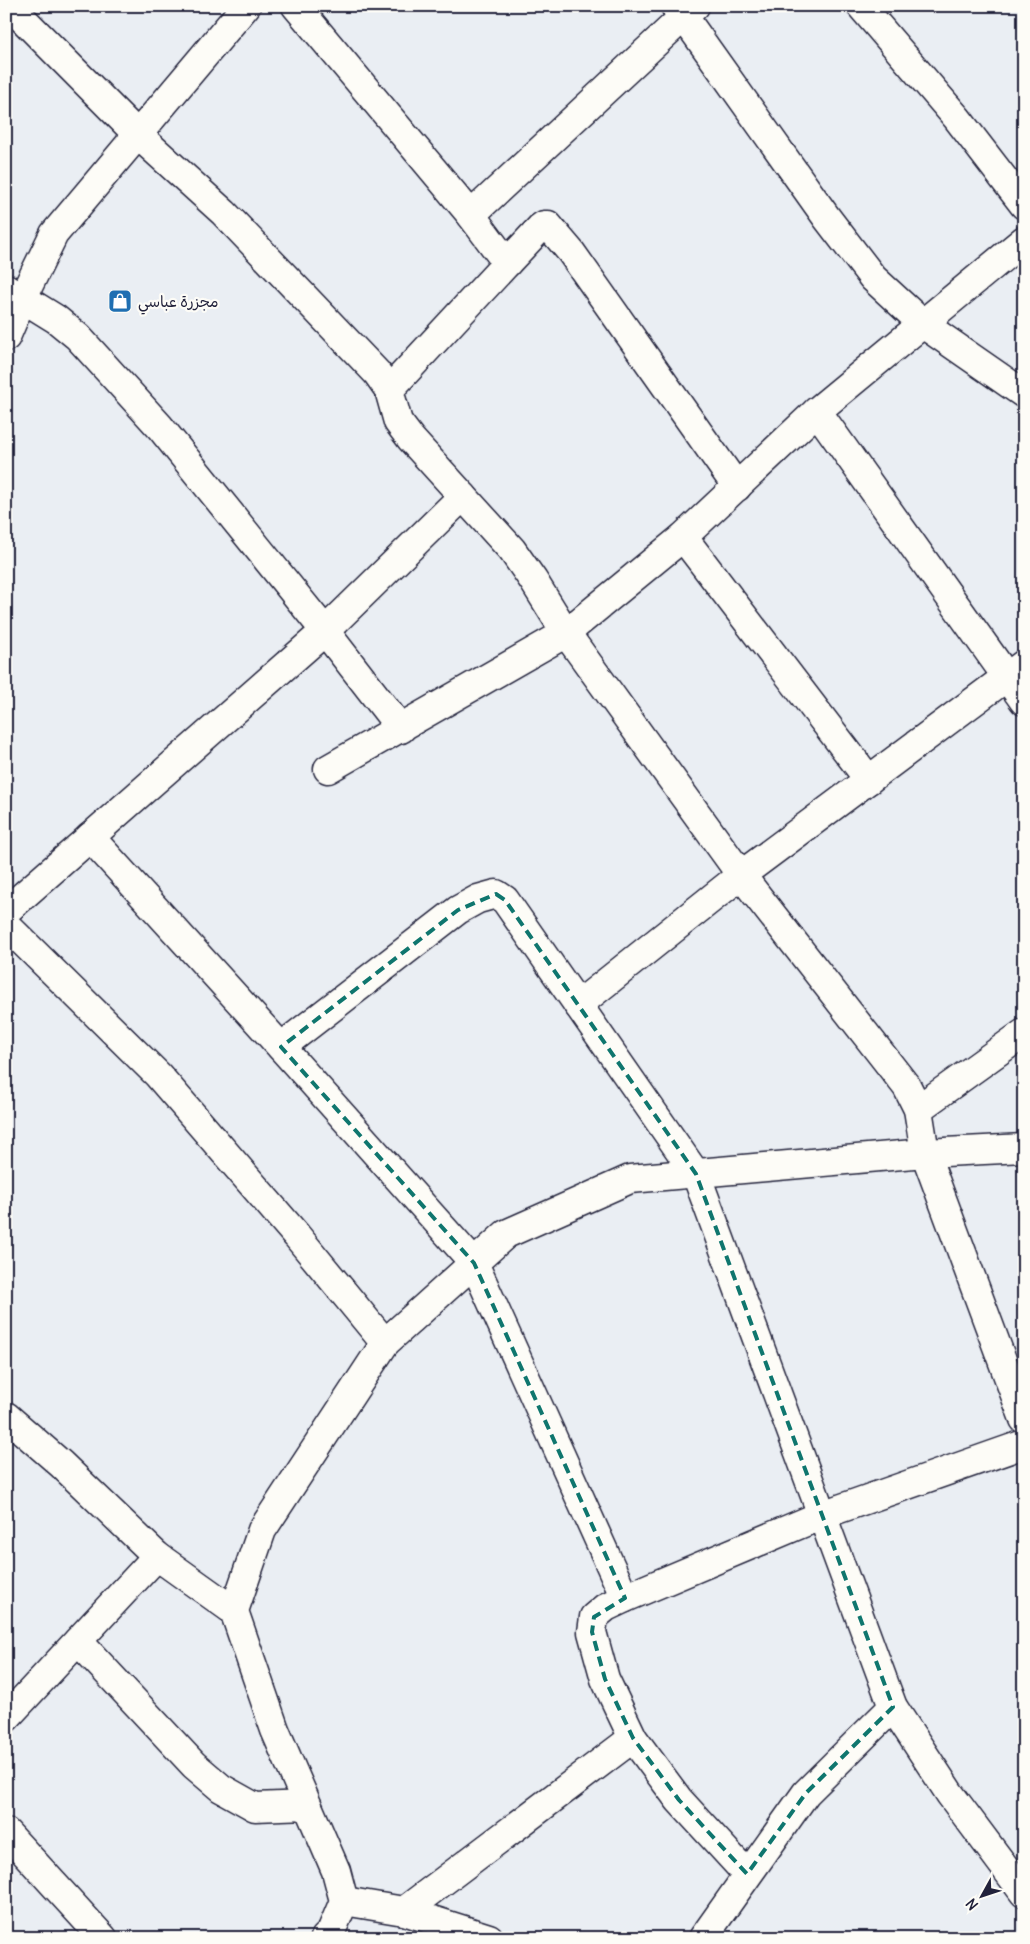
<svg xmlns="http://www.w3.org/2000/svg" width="1030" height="1944" font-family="Delius,'Playpen Sans Arabic',sans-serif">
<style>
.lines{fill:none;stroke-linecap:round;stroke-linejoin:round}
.street-casing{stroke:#22223b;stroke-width:31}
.secondary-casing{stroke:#22223b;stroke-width:31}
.street{stroke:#fdfcf7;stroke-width:28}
.secondary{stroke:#fdfcf7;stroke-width:28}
.marked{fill:none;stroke:#0f766e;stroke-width:4;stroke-dasharray:10 6;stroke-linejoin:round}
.labels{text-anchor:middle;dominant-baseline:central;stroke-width:4.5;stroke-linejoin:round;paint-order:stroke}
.poi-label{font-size:15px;fill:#22223b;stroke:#fdfcf7;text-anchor:start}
</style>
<rect width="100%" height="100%" fill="#eaeef3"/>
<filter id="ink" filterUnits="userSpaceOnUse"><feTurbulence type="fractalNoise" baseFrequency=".02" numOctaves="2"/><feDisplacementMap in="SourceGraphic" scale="10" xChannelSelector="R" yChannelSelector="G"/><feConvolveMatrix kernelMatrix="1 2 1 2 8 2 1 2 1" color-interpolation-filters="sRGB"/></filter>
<g filter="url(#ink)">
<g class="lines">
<g class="street-casing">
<g id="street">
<polyline points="10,6 138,135 224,213 377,373 389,390 398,422 411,439 512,550 533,580 566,633 741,875 907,1087 918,1109 925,1153 1024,1419"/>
<polyline points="296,6 471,215 507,263 389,390"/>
<polyline points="675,6 684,17 827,218 873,278 923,324 1024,394"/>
<polyline points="861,6 957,118 1024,205"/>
<polyline points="471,215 695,6"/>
<polyline points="507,263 540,228 544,225 548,225 571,252 737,487"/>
<polyline points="6,288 56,319 78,337 160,427 325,631 401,729"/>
<polyline points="817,411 1024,701"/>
<polyline points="683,537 869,780"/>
<polyline points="328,769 566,633 683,537 817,411 1024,240"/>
<polyline points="90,837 281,1047 474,1263 625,1598"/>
<polyline points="6,911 325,631 463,496"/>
<polyline points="6,925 158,1075 297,1236 385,1343"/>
<polyline points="578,1005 741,875 1024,664"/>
<polyline points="281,1047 458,910 478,899 496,894 505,900 696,1174 893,1707 950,1794 1024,1893"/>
<polyline points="918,1109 1024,1033"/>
<polyline points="6,1416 61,1464 157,1556 234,1611"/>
<polyline points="78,1641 194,1765 221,1788 255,1807 307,1805"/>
<polyline points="6,1718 157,1556"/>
<polyline points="6,1832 103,1938"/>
<polyline points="747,1874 679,1800 633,1738 605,1679 592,1632 594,1617 606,1607 625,1598 822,1515 1024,1444"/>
<polyline points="344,1901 404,1911 489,1938"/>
<polyline points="404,1911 633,1738"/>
<polyline points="703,1938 806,1793 893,1707"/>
</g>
</g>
<g class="secondary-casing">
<g id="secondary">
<polyline points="6,337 23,297 54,234 246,6"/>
<polyline points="325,1938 331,1932 344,1901 336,1871 275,1730 234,1611 262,1530 385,1343 506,1234 630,1179 925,1153 1024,1148"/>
</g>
</g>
<use href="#street" class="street"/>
<use href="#secondary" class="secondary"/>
</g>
</g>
<path class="marked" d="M 496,894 L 505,900 L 696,1174 L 893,1707 L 806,1793 L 747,1874 L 679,1800 L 633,1738 L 605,1679 L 592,1632 L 594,1617 L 625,1598 L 474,1263 L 281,1047 L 458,910 Z"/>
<defs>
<g id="shop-square" transform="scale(1.25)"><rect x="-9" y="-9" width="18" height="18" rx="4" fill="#1f6fb2" stroke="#fdfcf7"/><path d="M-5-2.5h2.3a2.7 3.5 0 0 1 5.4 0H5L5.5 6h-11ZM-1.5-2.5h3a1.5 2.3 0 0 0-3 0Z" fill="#fff"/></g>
</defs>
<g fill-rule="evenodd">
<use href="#shop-square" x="120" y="301"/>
</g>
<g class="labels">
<g class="poi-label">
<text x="138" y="301">مجزرة عباسي</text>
</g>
</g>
<rect width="1030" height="1944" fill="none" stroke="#fdfcf7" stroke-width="25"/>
<rect x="12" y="12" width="1005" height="1919" fill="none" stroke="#22223b" stroke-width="2" filter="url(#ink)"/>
<g transform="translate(982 1896) rotate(230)" stroke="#fdfcf7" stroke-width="4" paint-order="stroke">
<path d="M0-4L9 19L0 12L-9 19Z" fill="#22223b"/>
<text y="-8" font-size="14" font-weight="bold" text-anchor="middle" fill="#22223b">N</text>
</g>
</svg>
